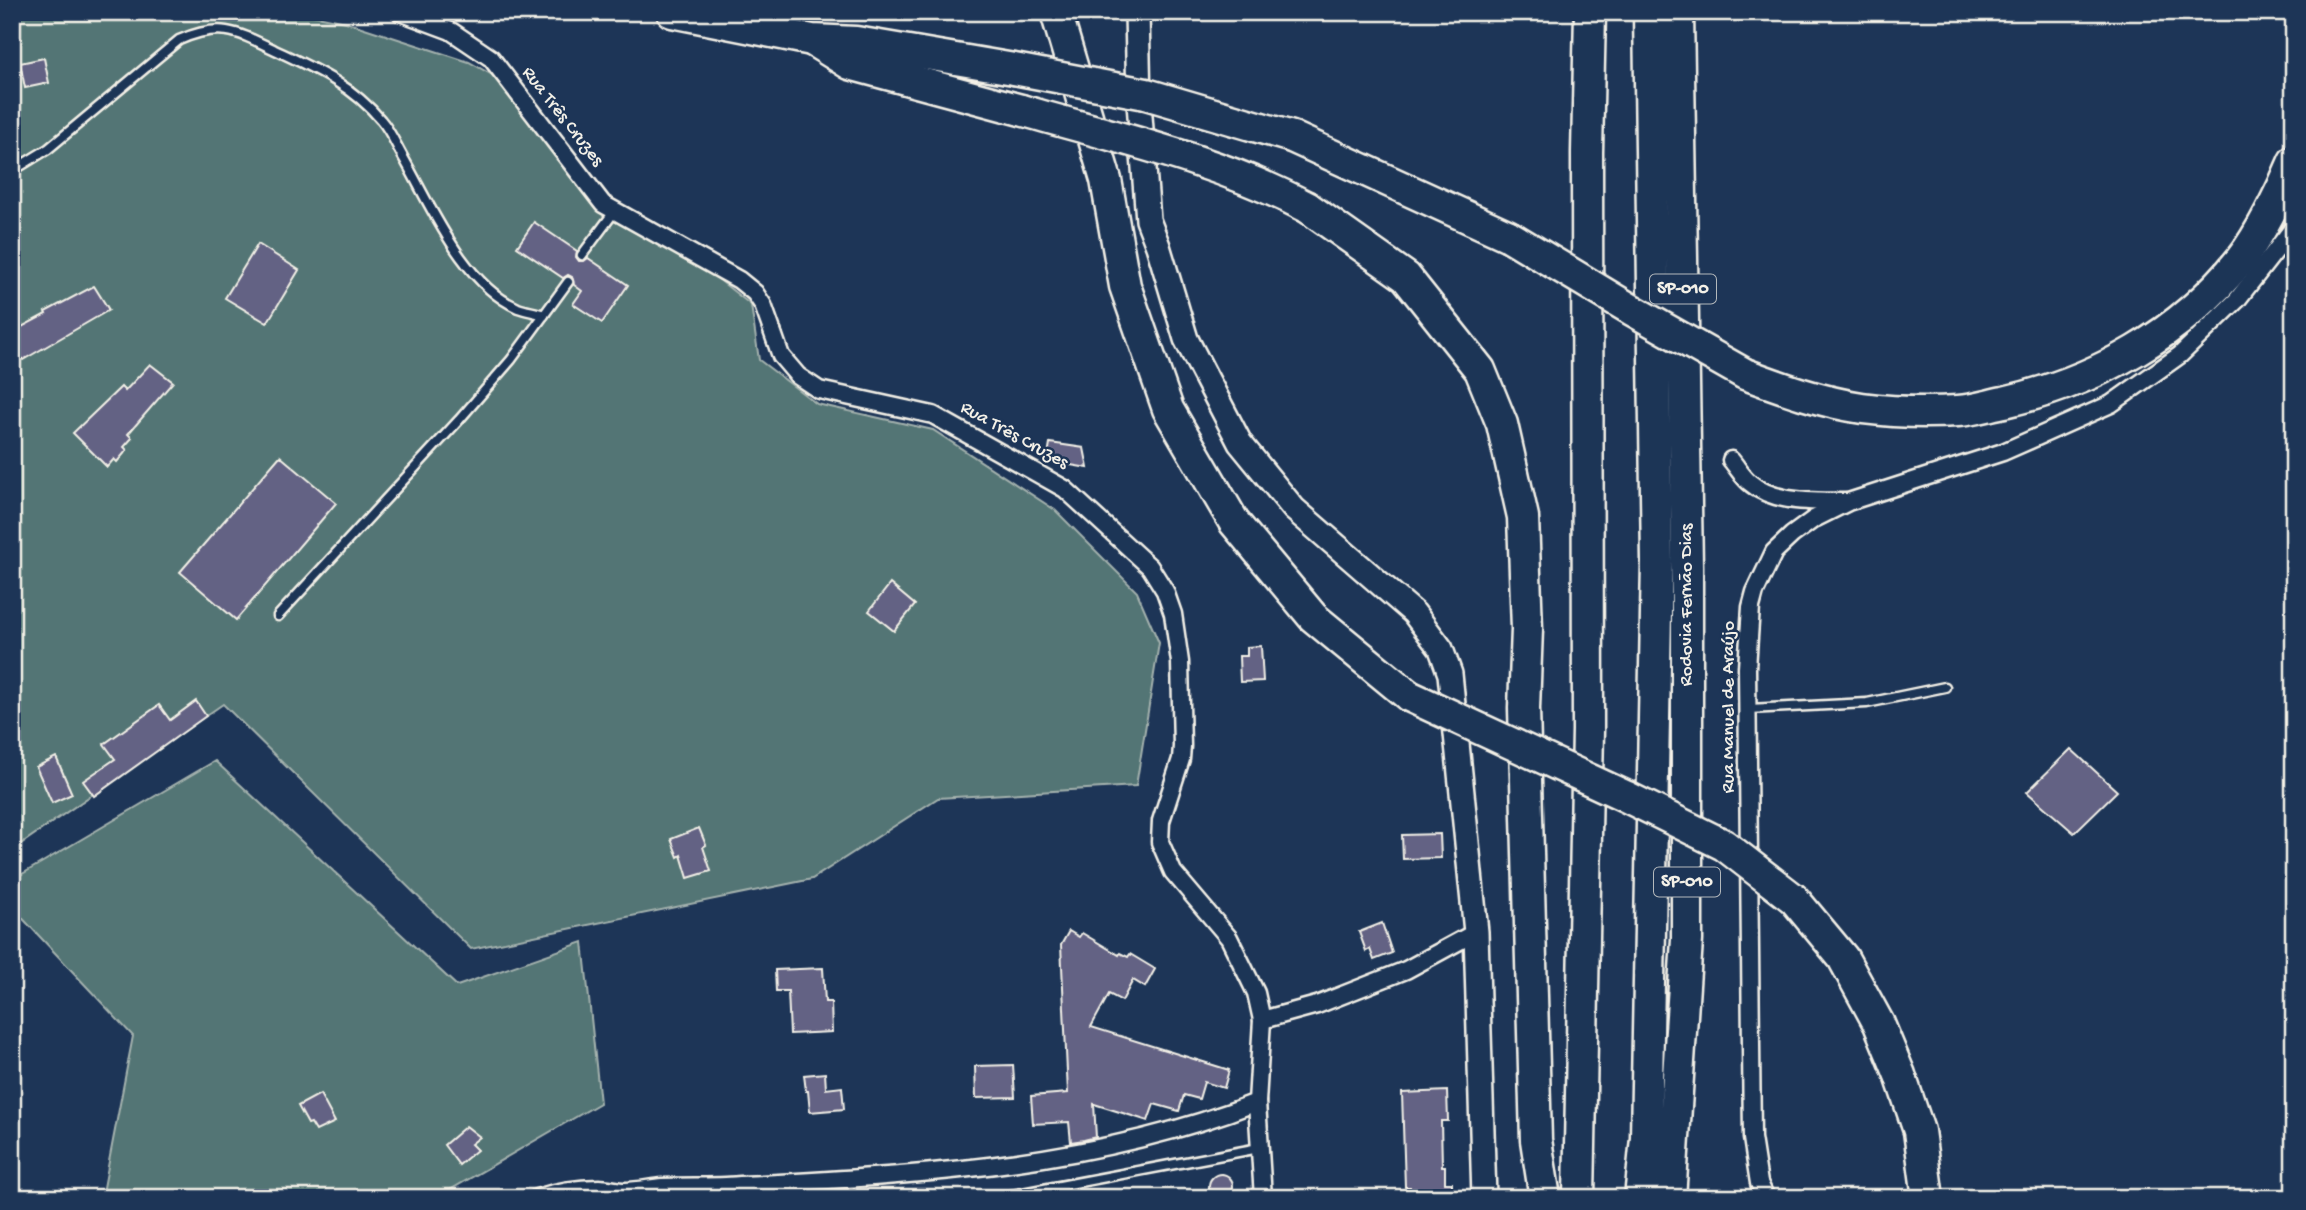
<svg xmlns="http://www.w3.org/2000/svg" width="2306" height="1210" font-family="'Gochi Hand',sans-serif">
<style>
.green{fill:#537474;stroke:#a4b2ae;stroke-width:2}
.building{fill:#636284;stroke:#f4f1e8;stroke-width:2}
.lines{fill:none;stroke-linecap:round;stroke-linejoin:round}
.lane-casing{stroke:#f4f1e8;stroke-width:13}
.street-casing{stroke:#f4f1e8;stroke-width:21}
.secondary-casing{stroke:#f4f1e8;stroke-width:28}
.highway-casing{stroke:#f4f1e8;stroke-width:35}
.lane{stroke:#1d3557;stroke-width:8}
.street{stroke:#1d3557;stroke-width:16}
.secondary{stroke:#1d3557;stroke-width:23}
.highway{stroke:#1d3557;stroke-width:30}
.highway-bridge-casing{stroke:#f4f1e8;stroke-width:35;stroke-linecap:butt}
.highway-bridge{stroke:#1d3557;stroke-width:30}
.labels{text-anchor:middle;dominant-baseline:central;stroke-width:5;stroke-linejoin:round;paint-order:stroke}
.shield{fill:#1d3557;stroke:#b4b9bc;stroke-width:2}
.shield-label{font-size:18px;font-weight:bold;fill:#f4f1e8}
.street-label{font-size:19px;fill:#f4f1e8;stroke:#1d3557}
</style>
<rect width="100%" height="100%" fill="#1d3557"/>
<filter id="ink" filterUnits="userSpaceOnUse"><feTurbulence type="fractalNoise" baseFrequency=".0143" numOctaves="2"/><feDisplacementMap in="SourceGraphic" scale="14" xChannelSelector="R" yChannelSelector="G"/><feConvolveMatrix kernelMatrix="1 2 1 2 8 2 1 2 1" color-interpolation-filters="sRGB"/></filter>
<g filter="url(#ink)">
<g class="green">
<polygon points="12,12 298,12 346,22 469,62 494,76 599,208 612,219 689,256 751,305 759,360 817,404 933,430 1055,510 1137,592 1159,643 1136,786 938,798 812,879 471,949 223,704 12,850"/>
<polygon points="215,761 457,986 583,942 600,1103 436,1198 102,1198 133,1036 12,907 12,880"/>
</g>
<g class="building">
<polygon points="44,58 49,83 25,88 20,63"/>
<polygon points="534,222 577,251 576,257 579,261 584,261 588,258 628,285 602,323 573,304 582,291 574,285 572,277 568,275 563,278 517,247"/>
<polygon points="258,244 299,270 267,323 225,298"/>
<polygon points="94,286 109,310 23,360 12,342 12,332 46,314 45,312"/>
<polygon points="150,364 173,382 128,434 132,438 124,447 127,450 117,462 114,459 107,467 73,433 121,387 125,391"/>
<polygon points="1050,443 1084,448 1088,468 1047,461"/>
<polygon points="280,456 336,503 236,620 180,572"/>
<polygon points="890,584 915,605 894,631 869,611"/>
<polygon points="1261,646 1263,681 1240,682 1239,656 1247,656 1247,647"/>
<polygon points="196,701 206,716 94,796 83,781 115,759 104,744 159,705 170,720"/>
<polygon points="2071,749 2117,791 2074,833 2027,792"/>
<polygon points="56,757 72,794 52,803 36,767"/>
<polygon points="699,828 706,845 703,847 711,871 688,878 681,855 678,857 671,839"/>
<polygon points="1440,834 1441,858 1403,859 1402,835"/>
<polygon points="1382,923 1392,953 1374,960 1370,949 1366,951 1359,932"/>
<polygon points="1069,931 1079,937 1082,933 1119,955 1120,953 1128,957 1130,954 1155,969 1145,987 1133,980 1122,1001 1109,994 1091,1027 1229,1070 1224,1088 1204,1082 1199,1099 1184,1095 1179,1111 1154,1104 1148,1121 1094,1104 1096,1137 1084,1140 1071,1142 1069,1122 1033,1124 1031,1096 1068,1093 1061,945"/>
<polygon points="823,968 825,1002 831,1002 832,1032 790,1034 788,991 776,991 775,970"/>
<polygon points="1013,1065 1015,1097 976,1098 975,1066"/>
<polygon points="825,1073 826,1089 842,1087 844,1109 810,1112 808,1091 806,1091 804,1075"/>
<polygon points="1447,1091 1448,1121 1441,1121 1442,1166 1445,1166 1445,1183 1452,1183 1452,1198 1410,1198 1410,1187 1405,1187 1402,1093"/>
<polygon points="320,1094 335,1122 316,1131 311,1123 308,1124 298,1106"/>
<polygon points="466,1126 480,1137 471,1144 477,1150 459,1165 444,1145"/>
<circle cx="1221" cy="1186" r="12"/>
</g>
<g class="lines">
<g class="lane-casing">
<g id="lane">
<path d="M 12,171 L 48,149 L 179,40 C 221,22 236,31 275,50 C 315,69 352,85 381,120 C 390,130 396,145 403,157 C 431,206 463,284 518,308 C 526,311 536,312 544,315"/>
<polyline points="582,255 614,212"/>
<polyline points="278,616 459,420 511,360 568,282"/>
<polyline points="1749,709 1867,703 1945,687"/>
<polyline points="996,1198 1259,1148"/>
</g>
</g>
<g class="street-casing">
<g id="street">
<polyline points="400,12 451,31 491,58 603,204 739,280 755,293 763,305 781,356 798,376 819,390 933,415 1065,489 1150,567 1165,591 1173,614 1180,662 1182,746 1181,759 1161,821 1160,842 1173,872 1229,938 1256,993 1262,1020 1257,1102 1263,1198"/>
<path d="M 1731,460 C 1737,467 1742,476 1749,482 C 1774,504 1814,501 1845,502"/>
<polyline points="1262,1020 1317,1005 1406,970 1476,932"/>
<polyline points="12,1194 18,1198"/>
<path d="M 537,1198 C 557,1191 578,1188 599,1188 C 608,1188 617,1191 625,1191 C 638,1191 650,1188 662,1187 C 683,1186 705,1187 726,1186 C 904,1176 1089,1168 1257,1102"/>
<polyline points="1766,1198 1759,1183 1752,1138 1747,668 1751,607 1755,592 1774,552 1792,535 1814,519 1848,502 2003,452 2111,404 2180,355 2237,300 2294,227"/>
</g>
</g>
<g class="secondary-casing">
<polyline id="secondary" points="1137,12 1139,103 1148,220 1158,246 1186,339 1240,443 1294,509 1414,613 1441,649 1450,674 1476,932 1484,1198"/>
</g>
<g class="highway-casing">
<g id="highway">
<polyline points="672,12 812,40 856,42 1014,69"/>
<polyline points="1056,12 1106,180 1125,286 1168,409 1234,522 1313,617 1409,696"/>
<polyline points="815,42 850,64 1021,110"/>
<polyline points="1292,137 1509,236"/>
<polyline points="1307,207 1406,277 1480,370 1502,424 1523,517 1527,629 1524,708 1536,1140 1545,1198"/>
<path d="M 1745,374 C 1783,388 1821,402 1862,408 C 1893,412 1926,413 1958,411 C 1973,410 1989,405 2004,402 C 2097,381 2181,334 2241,259 C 2260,235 2282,190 2294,161"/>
<polyline points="1794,899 1843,958 1879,1024 1900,1075 1919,1131 1928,1198"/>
<polyline points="1579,1198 1588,730 1587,152 1590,12"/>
<polyline points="1640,1198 1646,1138 1657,561 1649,12"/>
<polyline points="1670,1198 1687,940 1687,566 1678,12"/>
</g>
</g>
<use href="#lane" class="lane"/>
<use href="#street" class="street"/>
<use href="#secondary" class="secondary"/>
<use href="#highway" class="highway"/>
<g class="highway-bridge-casing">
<g id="highway-bridge">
<polyline points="1014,69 1146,94 1292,137"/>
<path d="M 1021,110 C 1118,138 1218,160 1307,207"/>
<polyline points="1509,236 1632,310 1745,374"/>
<polyline points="1409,696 1625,796 1724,845 1794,899"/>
</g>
</g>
<use href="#highway-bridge" class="highway-bridge"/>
</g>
</g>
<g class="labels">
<g class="shield">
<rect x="1650" y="274.5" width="66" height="29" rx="5"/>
<rect x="1654" y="867.5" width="66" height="29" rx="5"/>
</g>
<g class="shield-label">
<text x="1683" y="289">SP-010</text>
<text x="1687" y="882">SP-010</text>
</g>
<g class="street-label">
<text transform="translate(562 117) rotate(52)">Rua Três Cruzes</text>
<text transform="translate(1014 436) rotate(29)">Rua Três Cruzes</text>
<text transform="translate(1687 605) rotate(-90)">Rodovia Fernão Dias</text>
<text transform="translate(1729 707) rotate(-90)">Rua Manuel de Araújo</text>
</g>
</g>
<rect width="2306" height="1210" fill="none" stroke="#1d3557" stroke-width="42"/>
<rect x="21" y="21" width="2264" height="1168" fill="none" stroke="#f4f1e8" stroke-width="2.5" filter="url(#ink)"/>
</svg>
